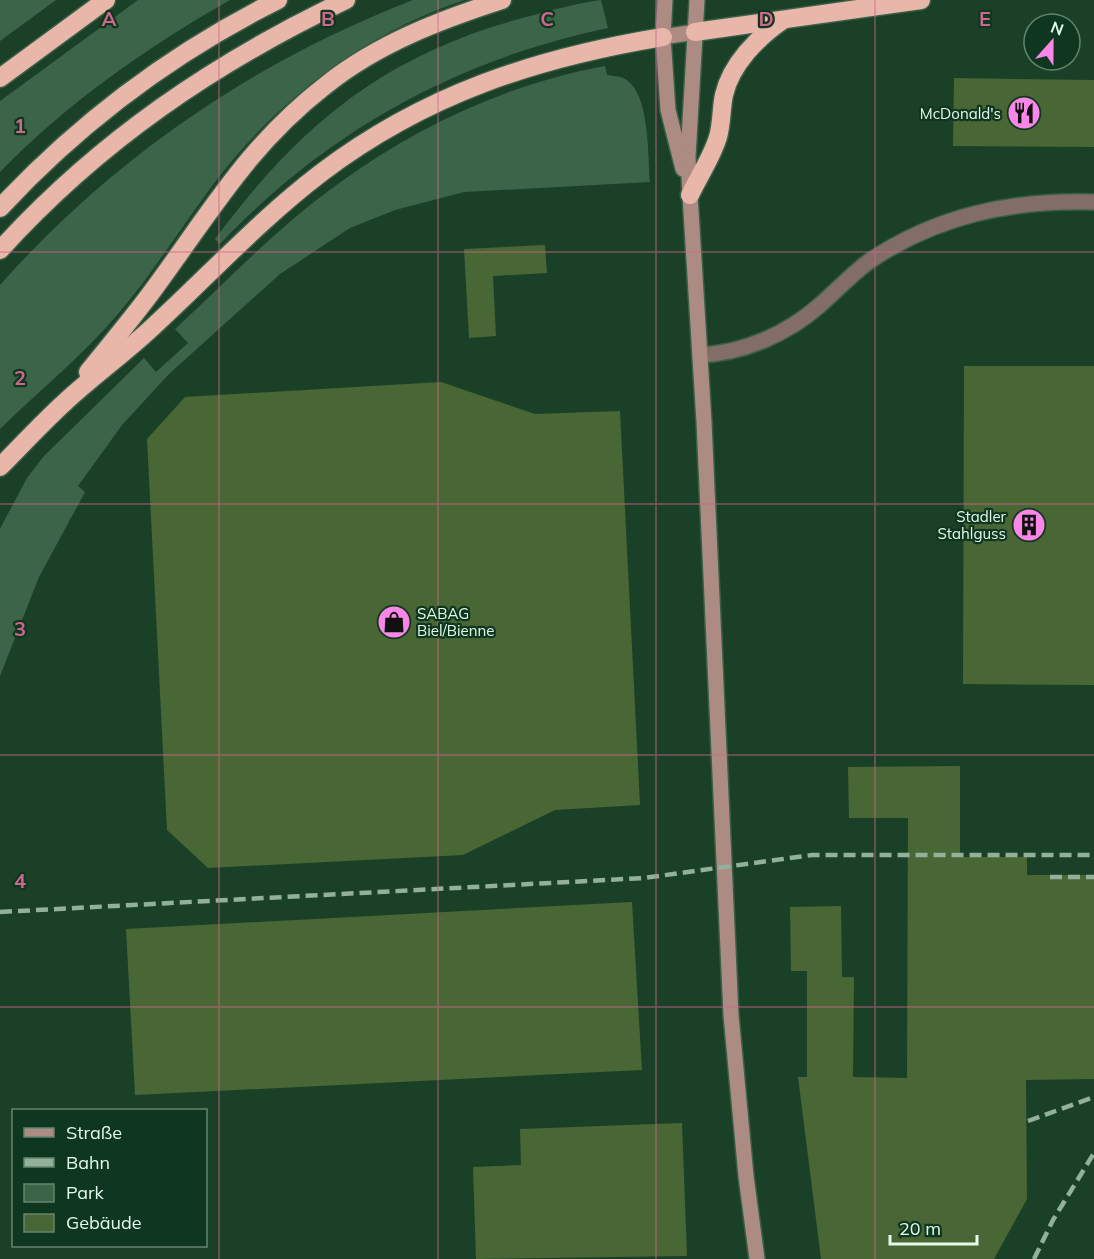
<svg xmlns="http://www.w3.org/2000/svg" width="1094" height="1259" font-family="Mulish,sans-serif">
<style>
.green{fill:#3c6449}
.building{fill:#496635}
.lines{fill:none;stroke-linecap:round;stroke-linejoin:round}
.street-casing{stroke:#3a5f47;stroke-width:18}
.secondary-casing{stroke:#3a5f47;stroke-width:18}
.highway-casing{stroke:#3a5f47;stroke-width:21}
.street{stroke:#826d68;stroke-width:15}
.secondary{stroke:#ac8b83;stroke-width:15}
.highway{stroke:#e9b6aa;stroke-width:18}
.rail{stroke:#93b09b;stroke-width:4.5;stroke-dasharray:12 6;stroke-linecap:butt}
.grid{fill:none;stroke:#ce678d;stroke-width:1.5;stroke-opacity:0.55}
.labels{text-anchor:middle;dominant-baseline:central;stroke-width:4.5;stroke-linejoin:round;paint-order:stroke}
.poi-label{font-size:15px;fill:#e5fbea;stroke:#0f361e;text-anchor:end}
.grid-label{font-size:20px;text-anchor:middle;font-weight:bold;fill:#ce678d;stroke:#0f361e;stroke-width:4.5;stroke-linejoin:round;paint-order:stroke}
</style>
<rect width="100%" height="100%" fill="#1a4128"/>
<g class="green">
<polygon points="0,0 56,0 0,41"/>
<path d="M 138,0 L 230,0 C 147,47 66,104 0,172 L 0,101 Z"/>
<path d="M 413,0 L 465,0 C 366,32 277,100 215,182 C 182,226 153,273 118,314 C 83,355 39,391 0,429 L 0,285 C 114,157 253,62 413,0 Z"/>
<path d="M 601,0 L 608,28 C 456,60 327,131 220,244 L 215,239 C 302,122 387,53 530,16 C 553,10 577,3 601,0 Z"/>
<path d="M 605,66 L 607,75 C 613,76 620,76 625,79 C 650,93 648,156 650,182 L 464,192 L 395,210 L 350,228 L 280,274 L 169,374 L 122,425 L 78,486 L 85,492 L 39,577 L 0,676 L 0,529 L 3,523 L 27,478 L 44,456 L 144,358 L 156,372 L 188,343 L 175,329 C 228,280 279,226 338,184 C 418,125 508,84 605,66 Z"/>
</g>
<g class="building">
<polygon points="954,78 1094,80 1094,147 953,146"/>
<polygon points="545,245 547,273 493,276 496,336 469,338 464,249"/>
<polygon points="964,366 1094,366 1094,685 963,684"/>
<polygon points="441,382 535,414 620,411 640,805 555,810 463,855 208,868 167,830 147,439 185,397"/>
<polygon points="960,766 960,857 1027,857 1027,875 1094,875 1094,1079 1026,1080 1027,1199 994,1259 821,1259 798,1077 807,1077 807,971 791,971 790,907 841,906 842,977 854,977 853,1077 907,1078 908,818 849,818 848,767"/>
<polygon points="632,902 642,1070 135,1095 126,929"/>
<polygon points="682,1123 687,1256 476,1259 473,1167 521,1165 520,1129"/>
</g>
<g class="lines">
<g class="street-casing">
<path id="street" d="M 700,355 C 744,353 787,334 820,305 C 836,291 851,275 868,262 C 937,215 1011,200 1094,202"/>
</g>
<g class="secondary-casing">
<g id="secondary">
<polyline points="665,0 663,37 668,110 683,169"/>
<polyline points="697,0 688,157 690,195 704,422 731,1015 746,1176 757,1259"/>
<polyline points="663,37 695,32"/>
</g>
</g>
<g class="highway-casing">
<g id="highway">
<polyline points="695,32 921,0"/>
<polyline points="0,78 106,0"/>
<path d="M 690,195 C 699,176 712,157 718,137 C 722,123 721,109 724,95 C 731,64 758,37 783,20"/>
<path d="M 0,208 C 79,123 174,52 278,0"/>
<path d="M 0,250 C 99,141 214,63 346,0"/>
<path d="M 88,372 C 112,342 137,313 159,282 C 213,208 251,143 326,85 C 377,44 440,20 502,0"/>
<path d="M 0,467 C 21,446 42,423 64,403 C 94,375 128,351 157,323 C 211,273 262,218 321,173 C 425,94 536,58 663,37"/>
</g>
</g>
<use href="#street" class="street"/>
<use href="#secondary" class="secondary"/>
<use href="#highway" class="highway"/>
<g class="rail">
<polyline points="1050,877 1094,877"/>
<polyline points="0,912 644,878 812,855 1094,855"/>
<polyline points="1028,1121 1094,1097"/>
<polyline points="1034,1259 1053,1220 1094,1153"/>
</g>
</g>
<path class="grid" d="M 219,0 L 219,1259M 438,0 L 438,1259M 656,0 L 656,1259M 875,0 L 875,1259M 0,252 L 1094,252M 0,504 L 1094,504M 0,755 L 1094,755M 0,1007 L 1094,1007"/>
<defs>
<g id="restaurant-disc" transform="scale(1.725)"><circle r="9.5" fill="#fa87e7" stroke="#0f361e"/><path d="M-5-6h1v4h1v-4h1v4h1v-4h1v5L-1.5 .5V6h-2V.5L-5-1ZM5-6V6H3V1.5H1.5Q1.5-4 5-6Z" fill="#111"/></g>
<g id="building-disc" transform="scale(1.725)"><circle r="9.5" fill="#fa87e7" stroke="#0f361e"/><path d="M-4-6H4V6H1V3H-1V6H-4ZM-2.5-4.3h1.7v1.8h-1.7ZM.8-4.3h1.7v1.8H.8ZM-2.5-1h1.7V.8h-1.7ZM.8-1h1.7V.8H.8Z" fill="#111"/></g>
<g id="shop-disc" transform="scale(1.725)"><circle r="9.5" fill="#fa87e7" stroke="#0f361e"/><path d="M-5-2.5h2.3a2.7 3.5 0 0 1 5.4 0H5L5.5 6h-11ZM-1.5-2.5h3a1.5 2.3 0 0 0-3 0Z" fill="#111"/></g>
</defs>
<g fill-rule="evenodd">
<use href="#restaurant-disc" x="1024" y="113"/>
<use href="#building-disc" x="1029" y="525"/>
<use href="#shop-disc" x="394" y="622"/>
</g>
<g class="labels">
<g class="poi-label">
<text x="1001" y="113">McDonald's</text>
<text x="1006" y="516">Stadler<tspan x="1006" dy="17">Stahlguss</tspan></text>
<text x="417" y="613" text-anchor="start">SABAG<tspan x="417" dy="17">Biel/Bienne</tspan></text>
</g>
</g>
<g class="grid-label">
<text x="109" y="26">A</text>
<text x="328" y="26">B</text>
<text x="547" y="26">C</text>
<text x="766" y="26">D</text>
<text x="985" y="26">E</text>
<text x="20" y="133">1</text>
<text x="20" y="385">2</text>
<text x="20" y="636">3</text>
<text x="20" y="888">4</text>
</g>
<rect x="12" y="1109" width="195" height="138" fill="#0f361e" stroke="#658570" stroke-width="1.5"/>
<rect x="24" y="1128" width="30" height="9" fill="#ac8b83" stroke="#658570" stroke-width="1.5"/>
<text x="66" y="1139" font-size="18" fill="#e5fbea">Straße</text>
<rect x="24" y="1158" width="30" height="9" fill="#93b09b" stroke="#658570" stroke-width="1.5"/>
<text x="66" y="1169" font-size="18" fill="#e5fbea">Bahn</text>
<rect x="24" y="1184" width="30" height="18" fill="#3c6449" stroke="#658570" stroke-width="1.5"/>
<text x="66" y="1199" font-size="18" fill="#e5fbea">Park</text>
<rect x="24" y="1214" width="30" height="18" fill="#496635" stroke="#658570" stroke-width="1.5"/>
<text x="66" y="1229" font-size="18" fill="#e5fbea">Gebäude</text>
<g transform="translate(1052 42) rotate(21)"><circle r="28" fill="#0f361e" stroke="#658570" stroke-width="1.5"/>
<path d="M0-4.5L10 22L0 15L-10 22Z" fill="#fa87e7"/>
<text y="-9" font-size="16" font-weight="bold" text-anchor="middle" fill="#e5fbea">N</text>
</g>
<path d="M890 1235v9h87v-9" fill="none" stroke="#e5fbea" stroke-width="3"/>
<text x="899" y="1235" font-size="18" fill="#e5fbea" stroke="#0f361e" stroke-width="4.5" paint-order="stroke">20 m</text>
</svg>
